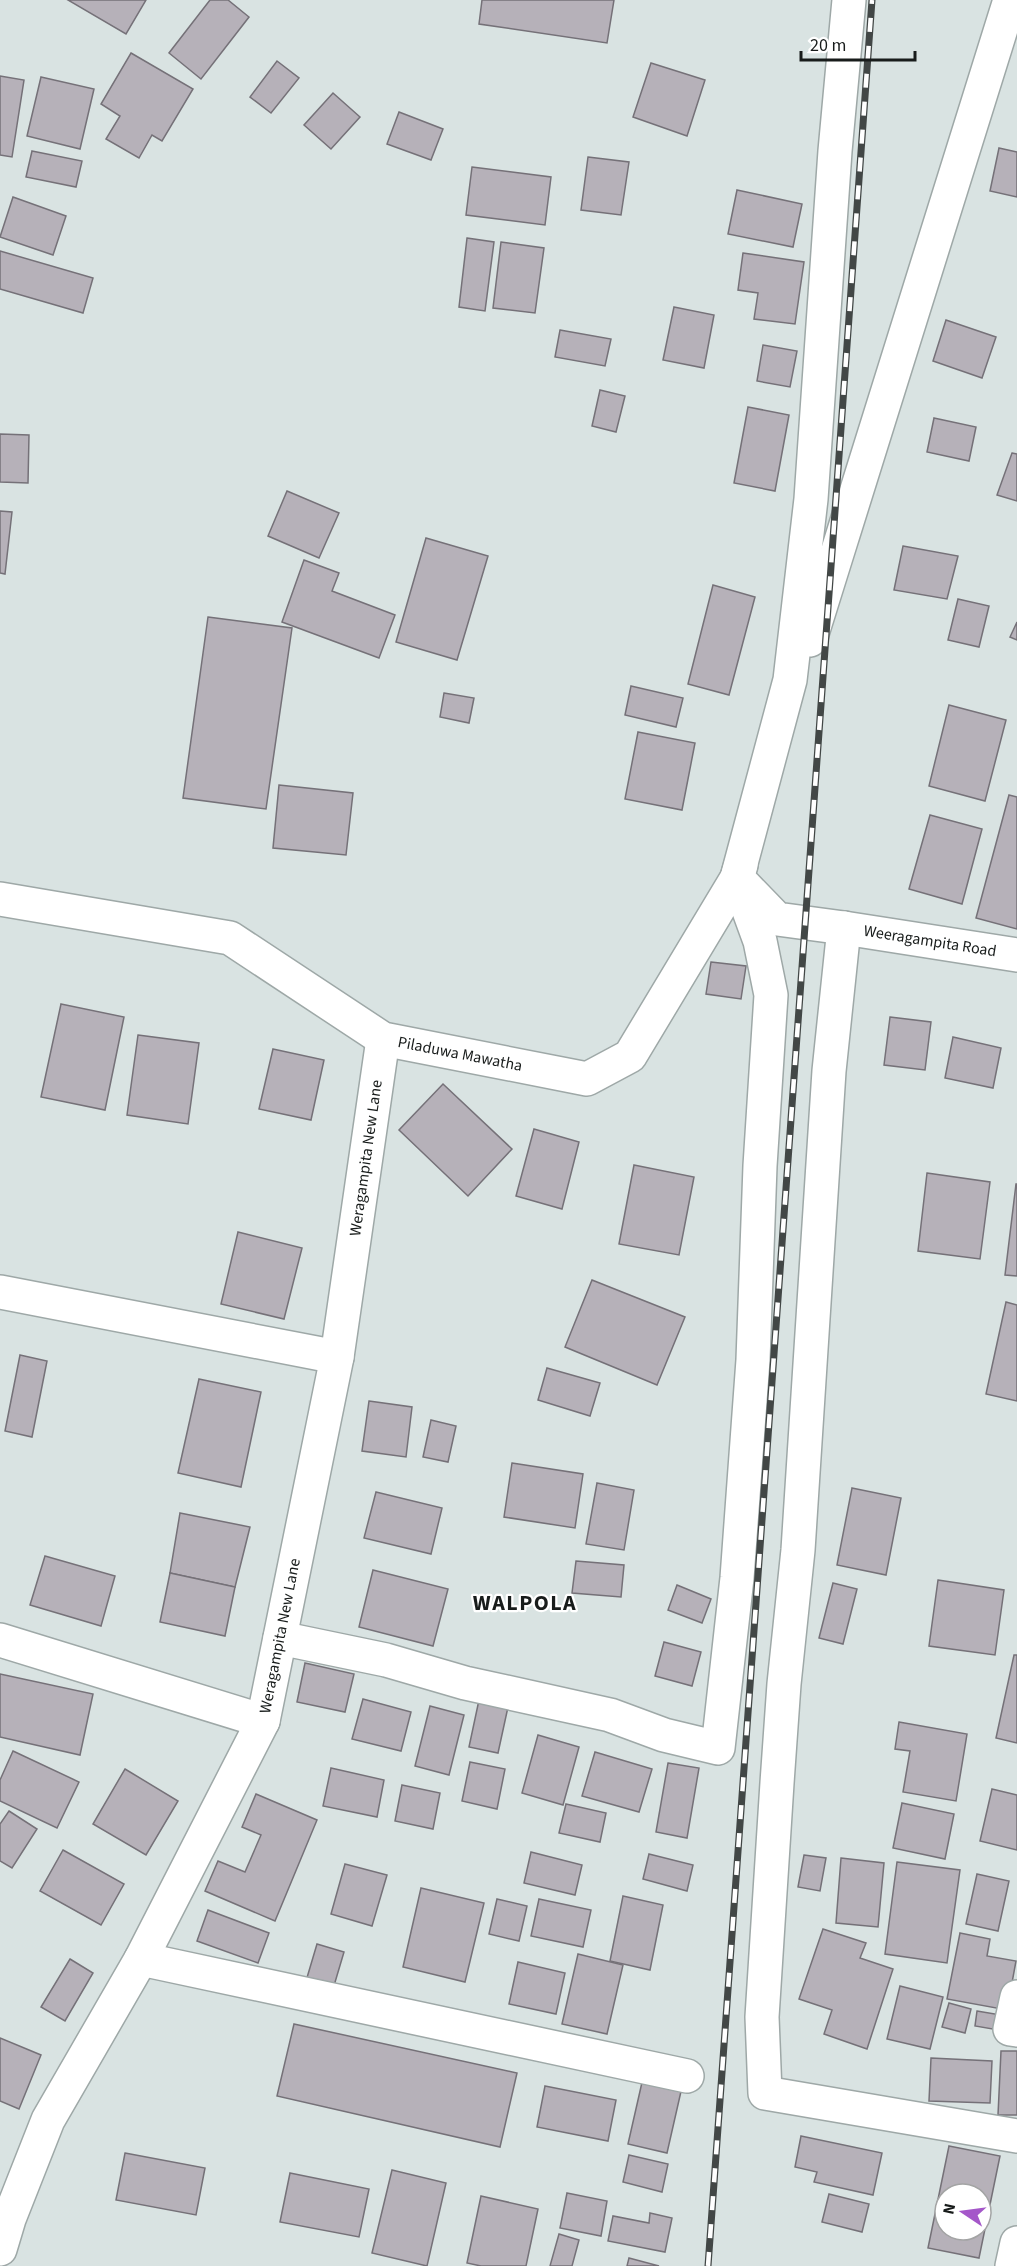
<svg xmlns="http://www.w3.org/2000/svg" width="1017" height="2266" font-family="'Source Sans 3',sans-serif">
<style>
.building{fill:#b6b1b9;stroke:#757178;stroke-width:1.5;fill-rule:evenodd}
.lines{fill:none;stroke-linecap:round;stroke-linejoin:round}
.minor-casing{stroke:#9ea8a7;stroke-width:36}
.minor{stroke:#fff;stroke-width:33}
.rail-casing{stroke:#424746;stroke-width:7}
.rail{stroke:#fff;stroke-width:4.5;stroke-dasharray:14;stroke-linecap:butt}
.labels{text-anchor:middle;dominant-baseline:central;stroke-width:4.5;stroke-linejoin:round;paint-order:stroke}
.street-label{font-size:16px;fill:#181c1b;stroke:#fff}
.district-label{font-size:22px;font-weight:bold;letter-spacing:1.5px;fill:#181c1b;stroke:#fff}
</style>
<rect width="100%" height="100%" fill="#d9e3e2"/>
<g class="building">
<polygon points="68,0 146,0 126,34"/>
<polygon points="210,0 228,0 249,17 201,79 169,53"/>
<polygon points="482,0 614,0 607,43 479,24"/>
<polygon points="131,53 193,89 162,141 152,135 139,158 106,139 120,116 101,104"/>
<polygon points="277,61 299,78 271,113 250,97"/>
<polygon points="651,63 705,80 687,136 633,117"/>
<polygon points="0,76 24,80 12,157 0,155"/>
<polygon points="41,77 94,89 80,149 27,136"/>
<polygon points="333,93 360,117 331,149 304,125"/>
<polygon points="399,112 443,129 431,160 387,144"/>
<polygon points="999,148 1017,152 1017,197 990,191"/>
<polygon points="32,151 82,161 76,187 26,177"/>
<polygon points="588,157 629,162 621,215 581,210"/>
<polygon points="472,167 551,177 545,225 466,215"/>
<polygon points="737,190 802,204 793,247 728,234"/>
<polygon points="13,197 66,216 53,255 0,237"/>
<polygon points="467,238 494,242 485,311 459,307"/>
<polygon points="501,242 544,248 535,313 493,308"/>
<polygon points="0,251 93,278 83,313 0,289"/>
<polygon points="743,253 804,262 795,324 754,319 758,293 738,290"/>
<polygon points="674,307 714,315 704,368 663,360"/>
<polygon points="946,320 996,337 982,378 933,361"/>
<polygon points="560,330 611,339 605,366 555,357"/>
<polygon points="763,345 797,351 790,387 757,381"/>
<polygon points="600,390 625,396 616,432 592,426"/>
<polygon points="748,407 789,415 775,491 734,483"/>
<polygon points="934,418 976,427 969,461 927,452"/>
<polygon points="0,434 29,435 28,483 0,482"/>
<polygon points="1012,453 1017,454 1017,501 997,495"/>
<polygon points="287,491 339,513 319,558 268,536"/>
<polygon points="0,511 12,512 5,574 0,573"/>
<polygon points="426,538 488,556 457,660 396,642"/>
<polygon points="903,546 958,556 947,599 894,590"/>
<polygon points="304,560 339,573 332,591 395,615 379,658 282,622"/>
<polygon points="713,585 755,597 729,695 688,684"/>
<polygon points="958,599 989,606 979,647 948,640"/>
<polygon points="208,617 292,628 266,809 183,798"/>
<polygon points="1017,622 1017,640 1010,637"/>
<polygon points="631,686 683,698 676,727 625,715"/>
<polygon points="444,693 474,698 469,723 440,717"/>
<polygon points="949,705 1006,720 985,801 929,786"/>
<polygon points="638,732 695,743 682,810 625,799"/>
<polygon points="279,785 353,793 346,855 273,848"/>
<polygon points="1009,795 1017,797 1017,929 976,918"/>
<polygon points="930,815 982,829 962,904 909,889"/>
<polygon points="711,962 746,966 741,999 706,994"/>
<polygon points="61,1004 124,1017 105,1110 41,1097"/>
<polygon points="890,1017 931,1022 925,1070 884,1065"/>
<polygon points="138,1035 199,1043 188,1124 127,1115"/>
<polygon points="953,1037 1001,1048 993,1088 945,1078"/>
<polygon points="273,1049 324,1060 311,1120 259,1109"/>
<polygon points="443,1084 512,1149 468,1196 399,1130"/>
<polygon points="534,1129 579,1142 562,1209 516,1196"/>
<polygon points="634,1165 694,1177 679,1255 619,1244"/>
<polygon points="927,1173 990,1182 980,1259 918,1251"/>
<polygon points="1016,1184 1017,1184 1017,1276 1005,1275"/>
<polygon points="238,1232 302,1248 284,1319 221,1304"/>
<polygon points="592,1280 685,1317 657,1385 565,1347"/>
<polygon points="1006,1302 1017,1305 1017,1401 986,1394"/>
<polygon points="20,1355 47,1361 32,1437 5,1431"/>
<polygon points="547,1368 600,1383 590,1416 538,1400"/>
<polygon points="199,1379 261,1392 241,1487 178,1473"/>
<polygon points="369,1401 412,1407 406,1457 362,1451"/>
<polygon points="431,1420 456,1426 448,1462 423,1457"/>
<polygon points="512,1463 583,1474 575,1528 504,1517"/>
<polygon points="597,1483 634,1490 624,1550 586,1544"/>
<polygon points="852,1488 901,1498 886,1575 837,1565"/>
<polygon points="376,1492 442,1508 431,1554 364,1538"/>
<polygon points="180,1513 250,1527 235,1587 170,1573"/>
<polygon points="45,1556 115,1576 101,1626 30,1605"/>
<polygon points="576,1561 624,1565 621,1597 572,1593"/>
<polygon points="373,1570 448,1589 433,1646 359,1627"/>
<polygon points="170,1573 235,1587 225,1636 160,1622"/>
<polygon points="938,1580 1004,1590 995,1655 929,1646"/>
<polygon points="833,1583 857,1589 843,1644 819,1638"/>
<polygon points="677,1585 711,1599 702,1623 668,1610"/>
<polygon points="664,1642 701,1652 692,1686 655,1676"/>
<polygon points="1014,1655 1017,1655 1017,1743 996,1738"/>
<polygon points="305,1663 354,1674 345,1712 297,1702"/>
<polygon points="0,1674 93,1694 80,1755 0,1737"/>
<polygon points="363,1699 411,1712 401,1751 352,1739"/>
<polygon points="479,1700 508,1707 498,1753 469,1747"/>
<polygon points="430,1706 464,1715 449,1775 415,1766"/>
<polygon points="899,1722 967,1734 956,1801 903,1792 910,1751 895,1749"/>
<polygon points="538,1735 579,1747 563,1805 522,1793"/>
<polygon points="13,1751 79,1782 57,1828 0,1801 0,1780"/>
<polygon points="595,1752 652,1769 639,1812 582,1796"/>
<polygon points="470,1762 505,1769 497,1809 462,1801"/>
<polygon points="668,1763 699,1768 687,1838 656,1832"/>
<polygon points="331,1768 384,1780 377,1817 323,1806"/>
<polygon points="125,1769 178,1801 146,1855 93,1824"/>
<polygon points="402,1785 440,1793 433,1829 395,1821"/>
<polygon points="992,1789 1017,1795 1017,1850 980,1841"/>
<polygon points="256,1794 317,1820 275,1921 205,1891 218,1861 245,1872 261,1835 242,1827"/>
<polygon points="902,1803 954,1814 945,1859 893,1848"/>
<polygon points="566,1804 606,1813 600,1842 559,1833"/>
<polygon points="9,1811 37,1829 12,1868 0,1861 0,1824"/>
<polygon points="63,1850 124,1884 101,1925 40,1891"/>
<polygon points="531,1852 582,1865 575,1895 524,1883"/>
<polygon points="649,1854 693,1865 687,1891 643,1879"/>
<polygon points="804,1855 826,1858 820,1891 798,1887"/>
<polygon points="841,1858 884,1863 878,1927 836,1923"/>
<polygon points="897,1862 960,1870 947,1963 885,1954"/>
<polygon points="345,1864 387,1875 372,1926 331,1914"/>
<polygon points="977,1874 1009,1881 998,1931 966,1924"/>
<polygon points="421,1888 484,1903 465,1982 403,1967"/>
<polygon points="623,1896 663,1905 650,1970 610,1961"/>
<polygon points="497,1899 527,1906 519,1941 489,1934"/>
<polygon points="539,1899 591,1910 583,1947 531,1936"/>
<polygon points="208,1910 269,1933 258,1963 197,1941"/>
<polygon points="823,1929 866,1943 860,1958 893,1969 867,2049 824,2034 832,2010 799,1999"/>
<polygon points="960,1933 990,1939 987,1956 1016,1961 1007,2010 947,1999"/>
<polygon points="317,1944 344,1952 333,1989 306,1981"/>
<polygon points="578,1954 623,1965 607,2034 562,2024"/>
<polygon points="70,1959 93,1973 65,2021 41,2007"/>
<polygon points="518,1962 565,1973 556,2014 509,2004"/>
<polygon points="900,1986 943,1997 930,2049 887,2039"/>
<polygon points="949,2003 971,2009 965,2033 942,2027"/>
<polygon points="977,2011 1007,2016 1004,2031 975,2026"/>
<polygon points="294,2024 517,2073 500,2147 277,2096"/>
<polygon points="0,2038 41,2055 19,2109 0,2101"/>
<polygon points="1001,2051 1017,2051 1017,2115 998,2115"/>
<polygon points="931,2058 992,2061 990,2103 929,2101"/>
<polygon points="643,2078 682,2087 667,2153 628,2144"/>
<polygon points="545,2086 616,2100 608,2141 537,2127"/>
<polygon points="801,2136 882,2153 873,2195 814,2182 817,2172 795,2167"/>
<path d="M 949,2146 L 1000,2156 L 979,2258 L 928,2248 ZM 945,2194 L 981,2194 L 981,2230 L 945,2230 Z"/>
<polygon points="125,2153 205,2168 196,2215 116,2200"/>
<polygon points="629,2155 668,2164 662,2192 623,2182"/>
<polygon points="392,2170 446,2183 427,2266 372,2253"/>
<polygon points="290,2173 369,2189 359,2237 280,2222"/>
<polygon points="567,2193 607,2201 601,2236 560,2228"/>
<polygon points="829,2194 869,2204 862,2232 822,2222"/>
<polygon points="481,2196 538,2209 526,2266 481,2266 467,2263"/>
<polygon points="650,2213 672,2218 665,2252 608,2241 613,2216 649,2223"/>
<polygon points="559,2234 579,2240 572,2266 550,2266"/>
<polygon points="629,2258 659,2266 627,2266"/>
</g>
<g class="lines">
<g class="minor-casing">
<g id="minor">
<polyline points="810,640 1010,0"/>
<polyline points="745,886 777,919 844,928 1017,955"/>
<polyline points="0,899 230,938 383,1039 587,1079 630,1056 737,878 741,865"/>
<polyline points="844,928 829,1071 798,1550 784,1684 777,1783 762,2017 765,2093 1017,2136"/>
<polyline points="0,1292 337,1357"/>
<polyline points="280,1638 386,1660 465,1683 610,1715 664,1735 718,1748 737,1578 753,1360 760,1166 771,995 760,941 737,878 790,680 811,499 835,151 849,0"/>
<polyline points="0,1640 263,1721"/>
<polyline points="141,1959 687,2076"/>
<polyline points="1017,1997 1010,2029 1017,2030"/>
<polyline points="0,2249 9,2219 48,2120 141,1959 263,1721 337,1357 383,1039"/>
<polyline points="1012,2266 1017,2243"/>
</g>
</g>
<use href="#minor" class="minor"/>
<g class="rail-casing">
<polyline id="rail" points="708,2266 872,0"/>
</g>
<use href="#rail" class="rail"/>
</g>
<g class="labels">
<g class="street-label">
<text transform="translate(930 941) rotate(9)">Weeragampita Road</text>
<text transform="translate(460 1054) rotate(11)">Piladuwa Mawatha</text>
<text transform="translate(366 1158) rotate(-82)">Weragampita New Lane</text>
<text transform="translate(280 1636) rotate(-79)">Weragampita New Lane</text>
</g>
<g class="district-label">
<text x="525" y="1603">WALPOLA</text>
</g>
</g>
<g transform="translate(963 2212) rotate(283)"><circle r="28" fill="#ffffff" stroke="#a3a4a4" stroke-width="1.5"/>
<path d="M0-4.5L10 22L0 15L-10 22Z" fill="#a457c9"/>
<text y="-9" font-size="16" font-weight="bold" text-anchor="middle" fill="#181c1b">N</text>
</g>
<path d="M801 51v9h114v-9" fill="none" stroke="#181c1b" stroke-width="3"/>
<text x="810" y="51" font-size="18" fill="#181c1b" stroke="#ffffff" stroke-width="4.5" paint-order="stroke">20 m</text>
</svg>
